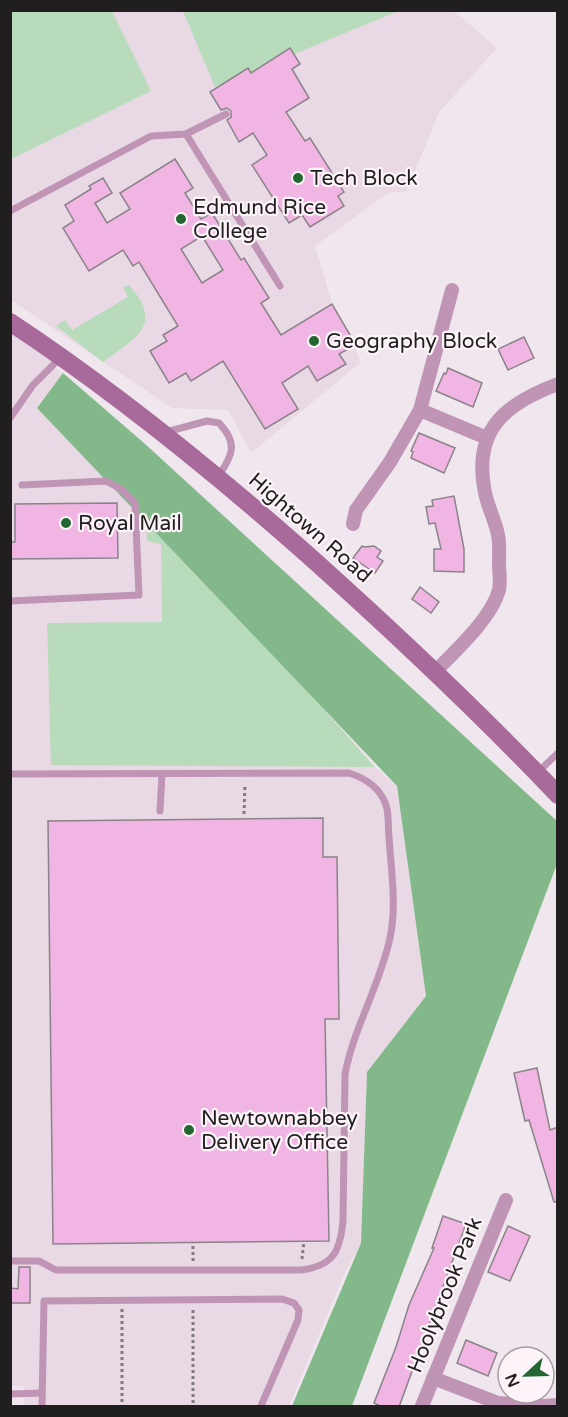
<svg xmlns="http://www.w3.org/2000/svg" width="568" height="1417" font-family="'Varela Round',sans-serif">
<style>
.built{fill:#e8d9e4}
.green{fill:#b8dbbb}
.forest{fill:#83b98a}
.building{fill:#f0b5e2;stroke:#8b8389;stroke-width:1.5;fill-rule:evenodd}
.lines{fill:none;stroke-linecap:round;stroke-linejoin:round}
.path{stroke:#807a7e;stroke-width:3;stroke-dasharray:3 3;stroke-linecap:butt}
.lane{stroke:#bf94b5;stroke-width:7}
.street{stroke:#bf94b5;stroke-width:14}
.secondary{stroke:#a76a9a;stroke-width:18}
.poi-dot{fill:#226631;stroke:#fdf4fa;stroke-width:2}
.labels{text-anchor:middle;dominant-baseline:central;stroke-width:4.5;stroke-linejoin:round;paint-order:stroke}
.poi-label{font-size:21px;fill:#211e20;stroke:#fdf4fa;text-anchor:start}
.street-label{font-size:21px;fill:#211e20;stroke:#fdf4fa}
</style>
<rect width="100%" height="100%" fill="#efe7ed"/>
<g class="built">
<polygon points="10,11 454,11 497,48 439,112 407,191 388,193 315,246 332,304 353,340 360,363 251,453 228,410 172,408 11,300"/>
<polygon points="11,327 59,354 51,365 63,373 37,407 146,509 161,543 163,622 375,767 397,786 426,996 367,1072 361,1243 343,1277 289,1406 24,1406 24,1386 11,1386"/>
</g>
<g class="green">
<polygon points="11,10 112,11 151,91 11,159"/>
<polygon points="183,11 398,11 215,87"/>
<path d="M 129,285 C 165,326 135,338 103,362 L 56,326 L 65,320 L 72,330 L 128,297 L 123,287 Z"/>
<polygon points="146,509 375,767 51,765 47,623 162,622 161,544 147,541"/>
</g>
<polygon class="forest" points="63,373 144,443 557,821 557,864 352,1406 292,1406 361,1243 367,1072 426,996 397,786 37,408"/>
<g class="building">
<polygon points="290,48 300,64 292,69 309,98 286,112 305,141 310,138 344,192 338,196 344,206 310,227 302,215 289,223 252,165 267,155 253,133 239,142 227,120 231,117 231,111 227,108 221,110 210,92 248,68 251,73"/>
<path d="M 175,159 L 193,188 L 185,193 L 201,219 L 212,213 L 241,260 L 244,258 L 269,298 L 261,303 L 281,335 L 332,304 L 353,340 L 348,343 L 350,348 L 339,354 L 346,364 L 317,381 L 308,366 L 282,383 L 298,409 L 265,429 L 223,361 L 191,381 L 186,373 L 169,383 L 150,351 L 167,341 L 163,335 L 178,326 L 139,262 L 133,266 L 123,250 L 89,271 L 63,228 L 74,221 L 65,205 L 91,189 L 89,186 L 103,178 L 112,193 L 95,203 L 107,223 L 130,209 L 120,193 ZM 202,236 L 223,270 L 202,283 L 181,249 Z"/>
<polygon points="524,337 534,358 508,370 498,349"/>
<polygon points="448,368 482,383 473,407 436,391 444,373 446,374"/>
<polygon points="419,433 455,448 444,473 411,458 413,452 411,451"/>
<polygon points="454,496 464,549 464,572 434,571 434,549 441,549 435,523 429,524 426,507 433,506 432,500"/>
<polygon points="117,503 118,558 10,559 10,542 15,542 15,504"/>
<polygon points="362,546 364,547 374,546 381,551 377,557 383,561 375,573 353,558"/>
<polygon points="420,587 439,602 431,613 412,599"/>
<polygon points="323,818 323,857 337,857 339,1019 325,1019 329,1241 53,1244 48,821"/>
<polygon points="537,1068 550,1130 558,1127 558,1202 554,1202 529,1120 525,1121 514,1073"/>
<polygon points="443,1216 466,1224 399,1407 382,1407 374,1403 396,1347 409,1305 434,1248 432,1248"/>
<polygon points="508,1226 530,1236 510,1281 488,1272"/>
<polygon points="19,1267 30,1267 30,1303 11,1303 11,1288 18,1289"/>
<polygon points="466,1340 497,1353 488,1376 457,1363"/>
</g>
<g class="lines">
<g class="path">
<polyline points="244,814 245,784"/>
<polyline points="302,1259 304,1241"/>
<polyline points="193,1261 193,1242"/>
<polyline points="122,1309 122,1406"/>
<polyline points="193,1310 193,1406"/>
</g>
<g class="lane">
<polyline points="186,134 280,286"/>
<polyline points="10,211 151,136 186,134 226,114"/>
<polyline points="10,418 33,385 60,358"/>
<path d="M 166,432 L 207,421 L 219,423 C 238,443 233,455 219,475"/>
<polyline points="10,601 139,595 135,503 121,489 106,481 22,485"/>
<polyline points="538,772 558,753"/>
<path d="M 10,774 L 349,773 C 365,778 380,788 386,805 C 389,814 388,827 389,837 C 391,869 397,906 390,938 C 380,985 354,1027 345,1074 L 343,1221 C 340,1251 334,1266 301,1270 L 56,1270 L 39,1261 L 10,1261"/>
<polyline points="160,811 162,774"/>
<polyline points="10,1394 42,1393"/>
<polyline points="42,1406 44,1301 282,1299 294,1303 299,1310 298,1320 261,1406"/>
</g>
<g class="street">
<polyline points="420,410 487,438"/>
<polyline points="353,524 356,510 390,462 420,410 452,290"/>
<path d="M 435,672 C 456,650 491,619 499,590 C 501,582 499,571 499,563 C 499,554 500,544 498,535 C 495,519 486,504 484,487 C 474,428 507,403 558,384"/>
<polyline points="433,1378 498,1403 543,1406 558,1405"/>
<polyline points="422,1406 506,1200"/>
</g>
<path class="secondary" d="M 10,322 C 116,392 213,471 308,555 C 394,632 478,711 558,795"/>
</g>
<g class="poi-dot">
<circle cx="298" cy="178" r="6"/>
<circle cx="181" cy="219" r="6"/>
<circle cx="314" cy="341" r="6"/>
<circle cx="66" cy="523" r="6"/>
<circle cx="189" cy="1130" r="6"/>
</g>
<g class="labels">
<g class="poi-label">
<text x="310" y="178">Tech Block</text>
<text x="193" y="207">Edmund Rice<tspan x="193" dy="24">College</tspan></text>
<text x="326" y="341">Geography Block</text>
<text x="78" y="523">Royal Mail</text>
<text x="201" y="1118">Newtownabbey<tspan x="201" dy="24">Delivery Office</tspan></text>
</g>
<g class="street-label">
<text transform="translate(310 528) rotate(41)">Hightown Road</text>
<text transform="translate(445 1295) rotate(-68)">Hoolybrook Park</text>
</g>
</g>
<rect width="568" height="1417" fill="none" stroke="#211e20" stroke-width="24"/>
<g transform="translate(526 1375) rotate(248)"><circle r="28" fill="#fdf4fa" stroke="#a59ea3" stroke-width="1.5"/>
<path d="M0-4.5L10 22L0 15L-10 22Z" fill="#226631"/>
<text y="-9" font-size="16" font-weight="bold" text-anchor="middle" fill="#211e20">N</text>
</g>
</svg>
